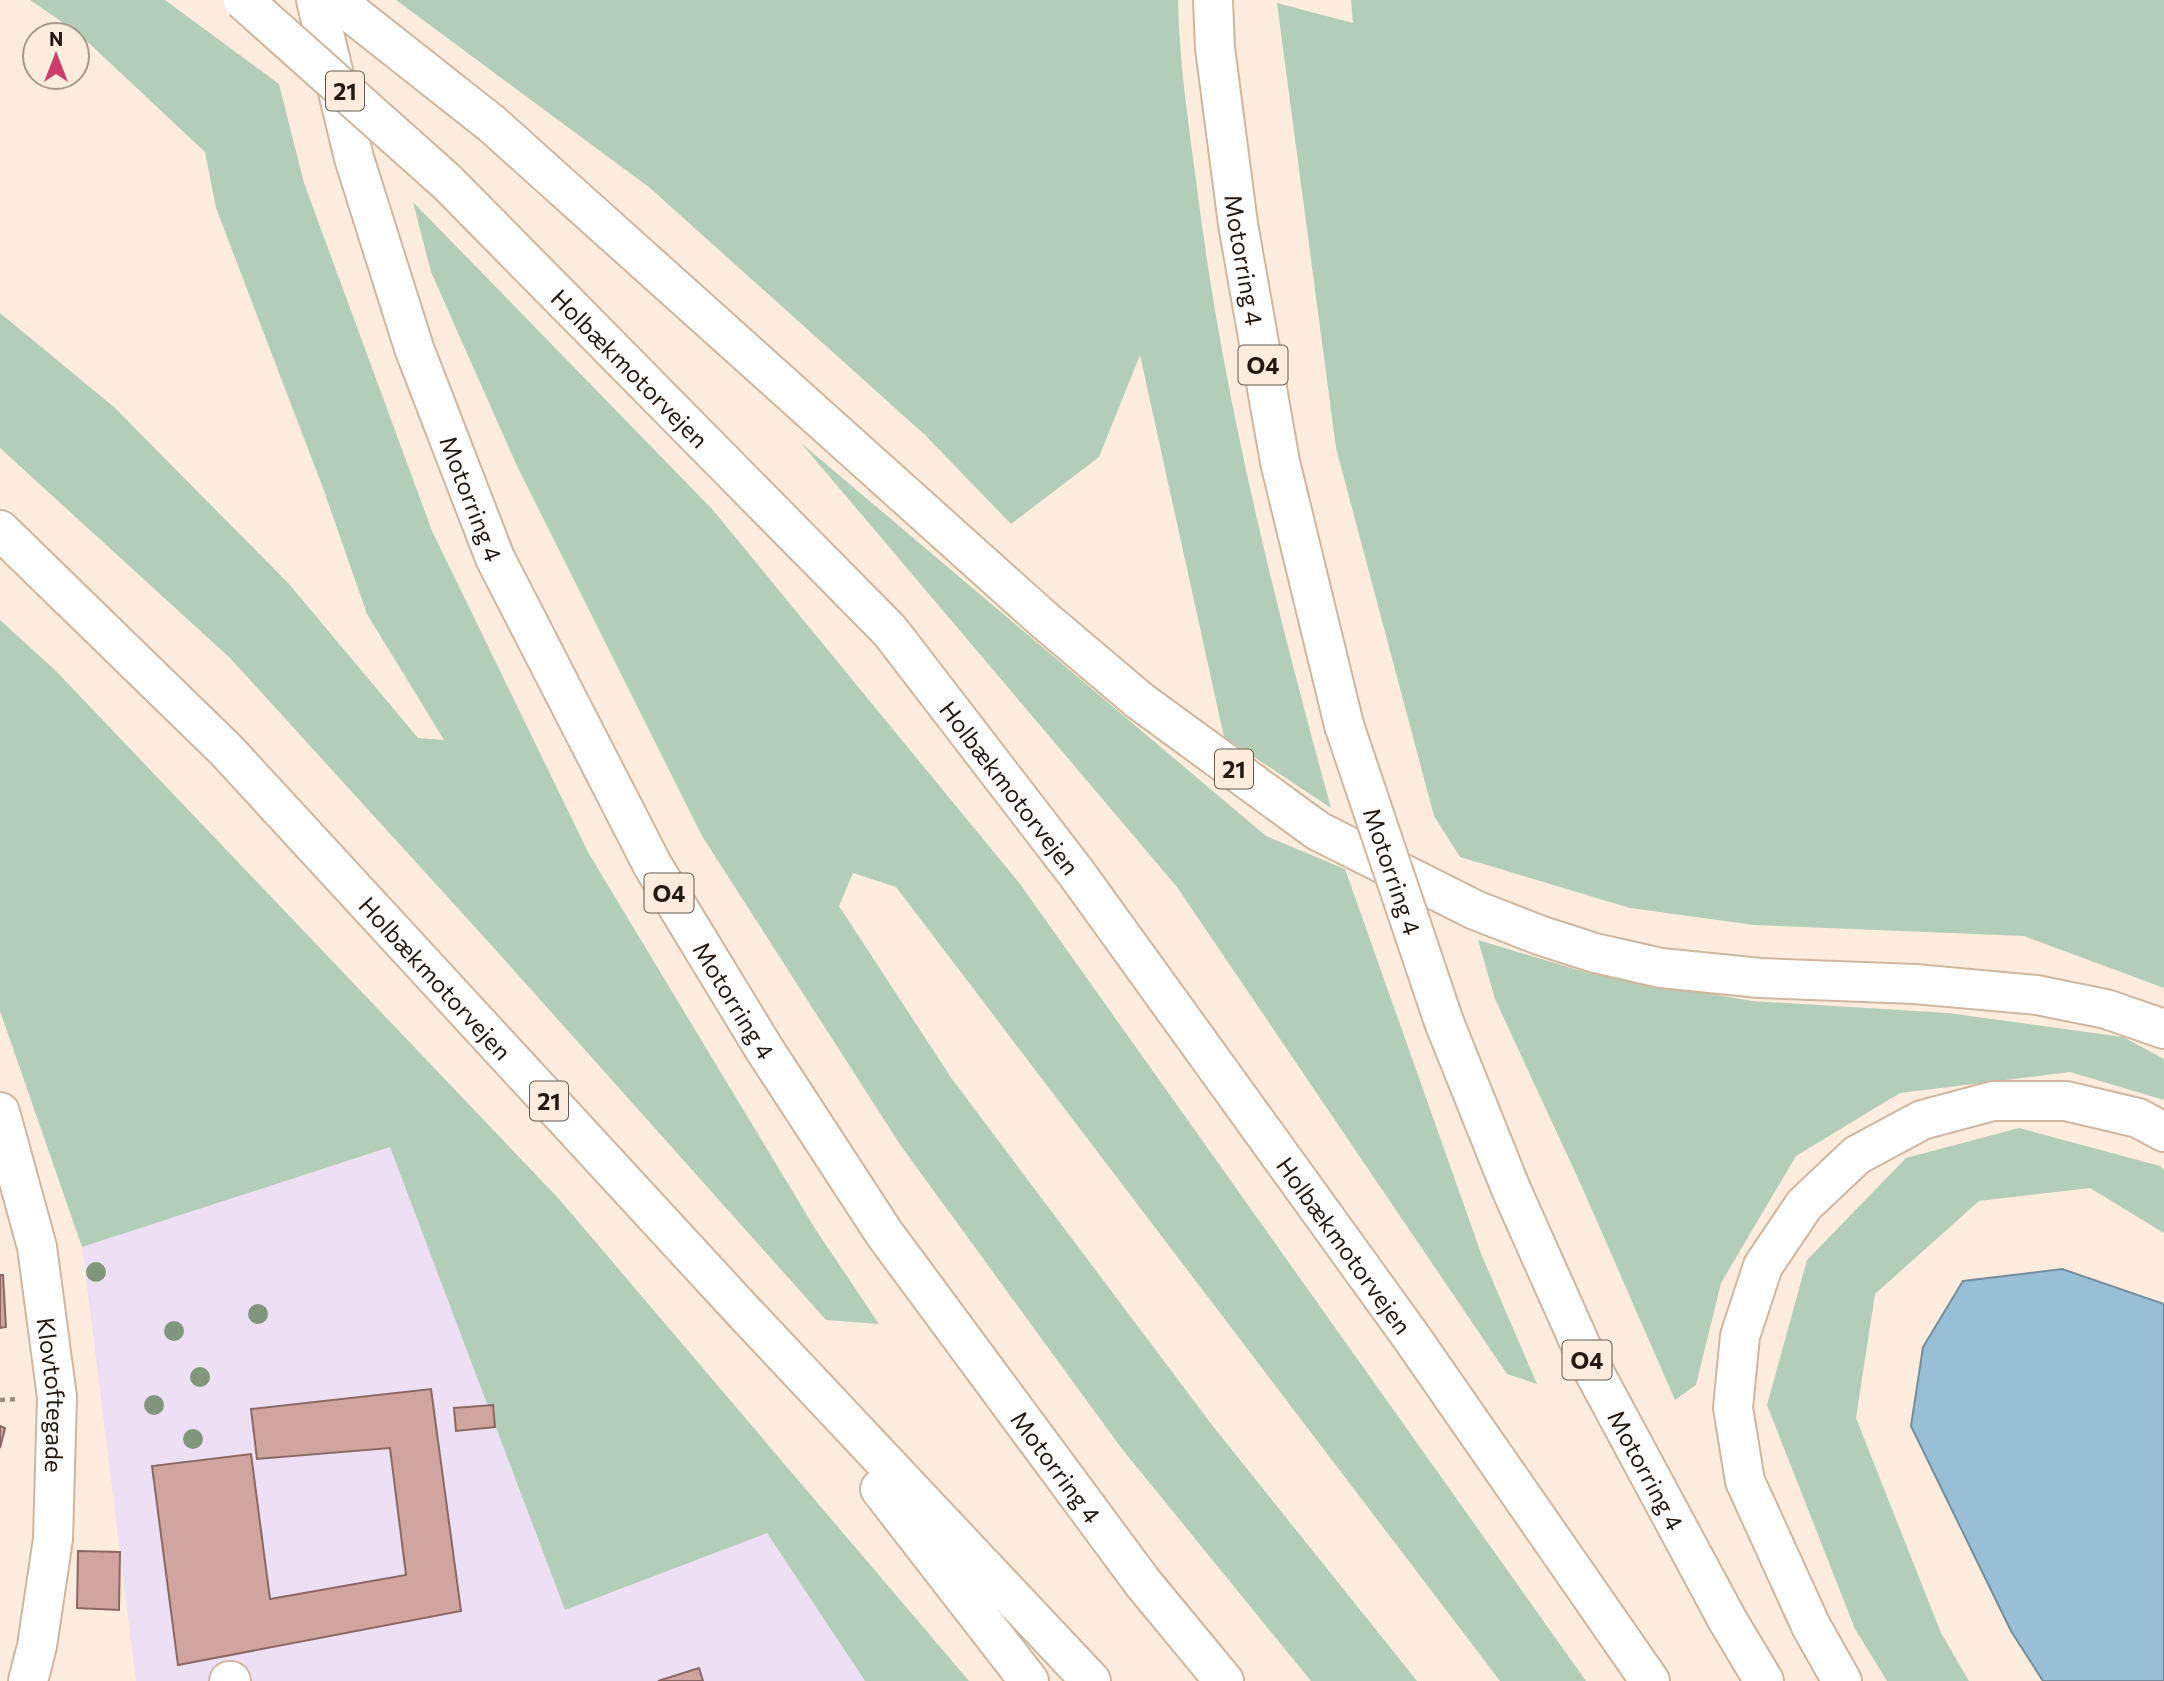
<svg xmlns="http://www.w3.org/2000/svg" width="2164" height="1681" font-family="Commissioner,sans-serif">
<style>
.industrial{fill:#eee0f4}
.green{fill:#b2ceb8}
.water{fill:#99bfd6;stroke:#768e9b;stroke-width:2}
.building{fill:#d0a5a0;stroke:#8b6864;stroke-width:2}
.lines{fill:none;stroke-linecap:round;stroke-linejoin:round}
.minor-casing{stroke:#d1b69f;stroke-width:42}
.highway-casing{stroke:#d1b69f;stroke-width:42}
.path{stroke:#9b8d82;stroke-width:4.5;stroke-dasharray:5 5;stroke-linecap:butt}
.minor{stroke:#fff;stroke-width:38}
.highway{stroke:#fff;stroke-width:38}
.highway-bridge-casing{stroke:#d1b69f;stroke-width:42;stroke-linecap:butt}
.highway-bridge{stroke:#fff;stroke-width:38}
.tree{fill:#81967c}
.labels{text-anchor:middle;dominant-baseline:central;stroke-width:6;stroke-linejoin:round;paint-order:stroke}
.shield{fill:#feecde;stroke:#65594f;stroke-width:2}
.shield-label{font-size:23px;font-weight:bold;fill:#241a12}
.street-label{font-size:24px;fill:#241a12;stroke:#feecde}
</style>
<rect width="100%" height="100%" fill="#feecde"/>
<polygon class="industrial" points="391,1147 565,1610 767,1533 865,1681 136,1681 82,1247"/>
<g class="green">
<polygon points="30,0 165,0 279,84 304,183 432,531 589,854 814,1227 879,1324 826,1320 494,948 230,658 0,448 0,313 114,407 289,584 418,738 444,740 367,614 323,488 216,208 205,152 77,32"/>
<path d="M 396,0 L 1178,0 C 1179,60 1188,120 1196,180 C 1222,393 1274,601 1331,808 L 1224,737 L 1140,355 L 1099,457 L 1011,524 L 925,435 L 650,188 Z"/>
<polygon points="1351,0 2164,0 2164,988 2024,936 1754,925 1630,908 1460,857 1434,816 1336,448 1277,3 1353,23"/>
<polygon points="413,202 713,510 1020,884 1586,1681 1500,1681 896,887 853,873 839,906 952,1079 1212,1425 1417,1681 1311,1681 1122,1449 901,1146 702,836 517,466 431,272"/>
<polygon points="801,443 1266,836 1345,869 1482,1256 1537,1384 1507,1374 1177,887"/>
<polygon points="0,620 56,671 559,1199 969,1681 865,1681 767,1533 565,1610 390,1147 82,1247 0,1011"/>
<polygon points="1478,940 1588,973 1752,1001 1948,1013 2123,1037 2164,1059 2164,1100 2070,1072 1900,1093 1796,1156 1721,1283 1696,1385 1675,1400 1582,1187 1495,999"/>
<polygon points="2019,1128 2160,1166 2164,1170 2164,1233 2090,1188 1979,1201 1875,1294 1856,1418 1941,1633 1969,1681 1887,1681 1855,1629 1767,1405 1807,1260 1906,1158"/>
</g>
<polygon class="water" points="2062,1269 2164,1304 2164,1681 2043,1681 2011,1631 1911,1426 1923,1347 1963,1281"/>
<g class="building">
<polygon points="0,1275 3,1275 6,1327 0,1328"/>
<polygon points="431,1389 461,1611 178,1665 152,1466 251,1454 270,1599 406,1575 390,1448 257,1459 251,1409"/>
<polygon points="493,1405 495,1427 456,1431 454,1408"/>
<polygon points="0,1426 5,1428 0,1448"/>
<polygon points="78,1551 120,1552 119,1610 77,1608"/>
<polygon points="699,1668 703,1681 658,1681"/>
</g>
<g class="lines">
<g class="minor-casing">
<g id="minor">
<path id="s1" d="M 0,1112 L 37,1247 L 57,1397 L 53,1539 L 37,1646 L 28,1681"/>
<polyline points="229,1681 231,1681"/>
</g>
</g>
<g class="highway-casing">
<g id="highway">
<path id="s2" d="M 316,0 L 354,158 L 414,348 L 495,558 L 653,866 L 763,1047 L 884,1233 L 1143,1583 L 1224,1681"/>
<polyline points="335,0 492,124 1042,618 1140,701 1318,831 1475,910 1542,936 1595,953 1661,968 1760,978 1915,984 2037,995 2106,1009 2164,1029"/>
<path id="s3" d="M 1213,0 L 1215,48 L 1238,224 L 1280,462 L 1344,725"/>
<path id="s4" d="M 447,182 L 890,631 L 1077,874 L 1412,1338 L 1650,1681"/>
<path id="s5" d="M 0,530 L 226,750 L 742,1310 L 1091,1681"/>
<path id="s6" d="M 1444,1022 L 1511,1189 L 1586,1357 L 1728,1621 L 1764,1681"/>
<polyline points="880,1489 1029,1681"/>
<polyline points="1842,1681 1811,1626 1745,1481 1733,1408 1740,1336 1763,1266 1804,1205 1857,1155 1922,1120 1993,1101 2066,1101 2138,1118 2164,1132"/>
</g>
</g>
<polyline class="path" points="0,1400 20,1399"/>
<use href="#minor" class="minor"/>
<use href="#highway" class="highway"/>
<g class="highway-bridge-casing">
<g id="highway-bridge">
<polyline points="243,0 447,182"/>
<path id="s7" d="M 1344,725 L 1444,1022"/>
</g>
</g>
<use href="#highway-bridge" class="highway-bridge"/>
</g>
<g class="tree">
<circle cx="96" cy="1272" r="10"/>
<circle cx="258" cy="1314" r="10"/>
<circle cx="174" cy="1331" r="10"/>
<circle cx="200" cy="1377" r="10"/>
<circle cx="154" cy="1405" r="10"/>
<circle cx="193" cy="1439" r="10"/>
</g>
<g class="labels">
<g class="shield">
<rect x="326" y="71.5" width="38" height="39" rx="5"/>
<rect x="1238.5" y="345.5" width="49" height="39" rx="5"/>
<rect x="1215" y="749.5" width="38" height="39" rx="5"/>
<rect x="644.5" y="873.5" width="49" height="39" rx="5"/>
<rect x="530" y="1081.5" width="38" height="39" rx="5"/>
<rect x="1562.5" y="1340.5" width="49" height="39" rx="5"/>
</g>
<g class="shield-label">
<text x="345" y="91">21</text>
<text x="1263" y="365">O4</text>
<text x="1234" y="769">21</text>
<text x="669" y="893">O4</text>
<text x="549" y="1101">21</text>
<text x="1587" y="1360">O4</text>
</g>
<g class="street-label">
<text stroke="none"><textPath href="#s3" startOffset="262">Motorring 4</textPath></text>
<text stroke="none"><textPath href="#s4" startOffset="261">Holbækmotorvejen</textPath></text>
<text stroke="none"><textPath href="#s2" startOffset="523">Motorring 4</textPath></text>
<text stroke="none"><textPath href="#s4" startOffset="828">Holbækmotorvejen</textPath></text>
<text stroke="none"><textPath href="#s7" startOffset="154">Motorring 4</textPath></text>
<text stroke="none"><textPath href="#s5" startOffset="625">Holbækmotorvejen</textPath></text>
<text stroke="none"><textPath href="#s2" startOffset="1090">Motorring 4</textPath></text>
<text stroke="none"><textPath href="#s4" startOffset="1395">Holbækmotorvejen</textPath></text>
<text stroke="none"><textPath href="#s1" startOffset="289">Klovtoftegade</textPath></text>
<text stroke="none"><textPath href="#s2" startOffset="1657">Motorring 4</textPath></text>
<text stroke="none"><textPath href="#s6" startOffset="492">Motorring 4</textPath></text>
</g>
</g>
<g transform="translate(56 56)"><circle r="33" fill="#feecde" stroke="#a7988c" stroke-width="2"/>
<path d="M0-5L12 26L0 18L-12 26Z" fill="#cc3e68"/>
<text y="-10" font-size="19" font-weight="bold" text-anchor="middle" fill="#241a12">N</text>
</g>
</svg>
